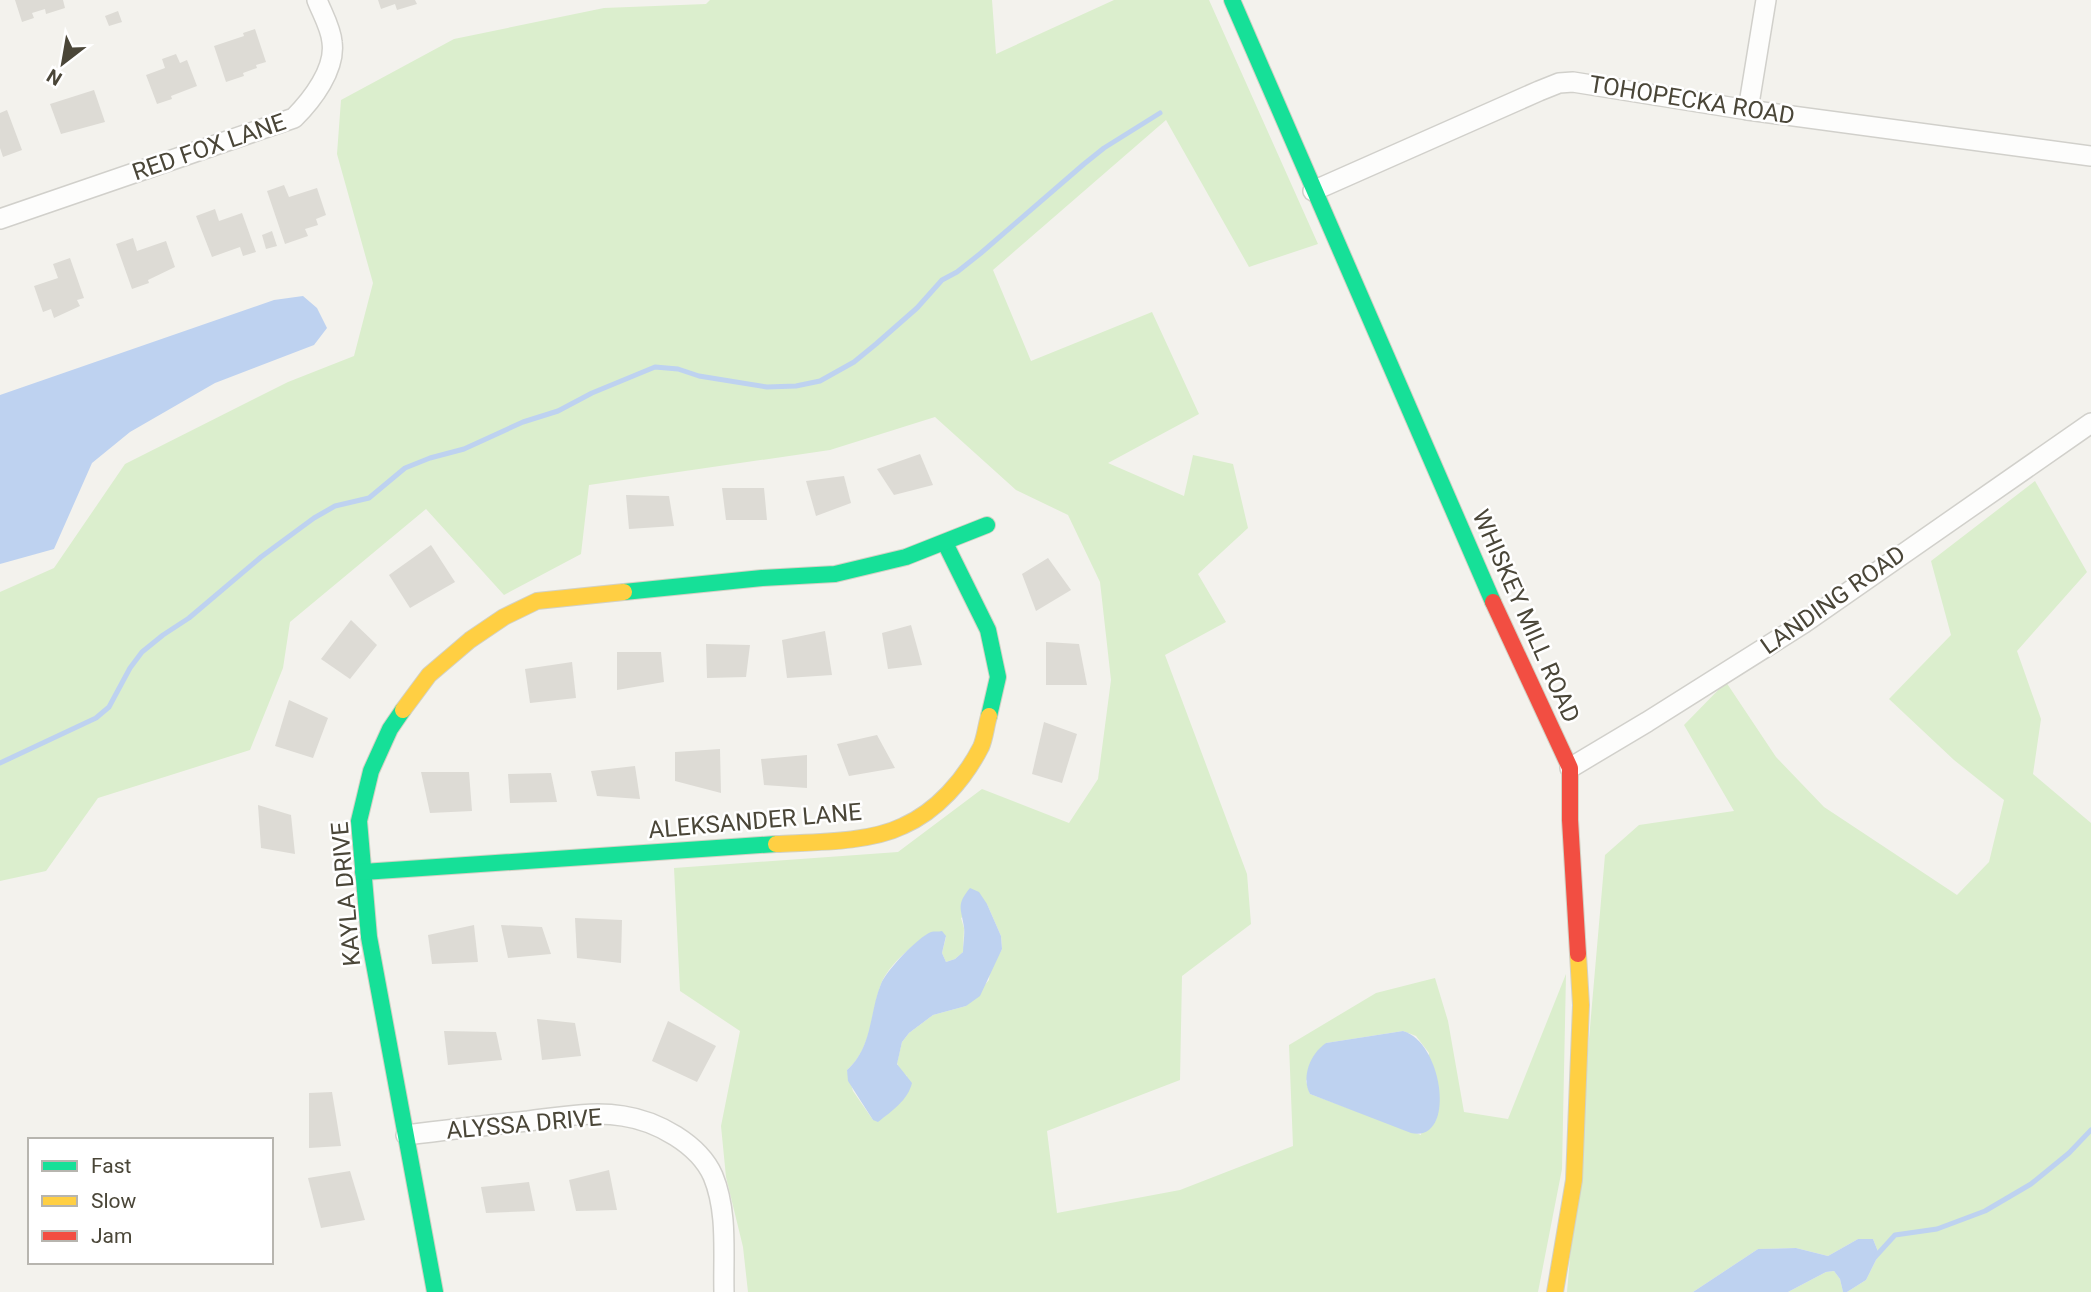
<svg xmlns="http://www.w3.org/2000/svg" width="2091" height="1292" font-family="Roboto,sans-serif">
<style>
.green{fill:#dbeecd;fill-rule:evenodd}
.water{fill:#bed2f0}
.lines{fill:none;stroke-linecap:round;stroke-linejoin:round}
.stream{stroke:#bed2f0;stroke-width:5}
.building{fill:#dddbd5}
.street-casing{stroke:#d1d0cb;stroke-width:22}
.fast-casing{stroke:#d2d1c4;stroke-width:18}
.slow-casing{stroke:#d2d1c4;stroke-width:18}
.jam-casing{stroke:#d2d1c4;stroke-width:18}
.street{stroke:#fdfdfc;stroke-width:19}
.fast{stroke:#16e098;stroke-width:16}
.slow{stroke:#ffcf43;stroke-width:16}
.jam{stroke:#f24e42;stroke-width:16}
.labels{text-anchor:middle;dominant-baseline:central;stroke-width:5;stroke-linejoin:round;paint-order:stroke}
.street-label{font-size:24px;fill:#4a4638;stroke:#fff}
</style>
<rect width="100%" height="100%" fill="#f3f2ed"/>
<g class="green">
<path d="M 710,0 L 992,0 L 996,54 L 1114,0 L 1209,0 L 1318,244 L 1249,267 L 1166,120 L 993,270 L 1031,361 L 1152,312 L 1199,414 L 1108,463 L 1184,496 L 1193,455 L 1233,464 L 1248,528 L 1198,574 L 1226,622 L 1165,655 L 1247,874 L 1251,924 L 1182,976 L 1180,1080 L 1047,1131 L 1057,1213 L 1180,1190 L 1293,1146 L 1289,1045 L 1376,993 L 1435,978 L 1448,1021 L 1464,1112 L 1508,1119 L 1566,974 L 1562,1169 L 1538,1292 L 748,1292 L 743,1247 L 726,1177 L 721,1126 L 740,1031 L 680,991 L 674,868 L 898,852 L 982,789 L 1069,823 L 1098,779 L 1111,680 L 1100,582 L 1068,515 L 1016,490 L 935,417 L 830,450 L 589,485 L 581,554 L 504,595 L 426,509 L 290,622 L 283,668 L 250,750 L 98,798 L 46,871 L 0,881 L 0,592 L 54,568 L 125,464 L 288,382 L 354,356 L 373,283 L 337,154 L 341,100 L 454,39 L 604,8 L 706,4 ZM 987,904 L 1001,936 L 1002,949 L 990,971 L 989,980 L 966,1006 L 933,1015 L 909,1033 L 902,1042 L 897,1063 L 901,1072 L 907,1076 L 873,1120 L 853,1091 L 847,1070 C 873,1047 870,1014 881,984 C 889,964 913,945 930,933 L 946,937 L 942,953 L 946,962 L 955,959 L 963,952 L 964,928 L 961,918 ZM 1403,1031 L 1416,1036 L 1429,1053 L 1421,1135 L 1310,1094 L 1306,1081 L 1326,1043 Z"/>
<polygon points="2035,481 2087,572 2017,651 2041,719 2033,774 2091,823 2091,1292 1847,1292 1866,1280 1879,1254 1873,1239 1858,1239 1828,1256 1796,1248 1758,1249 1693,1292 1567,1292 1605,855 1639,825 1734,811 1684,725 1726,682 1776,757 1824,807 1957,895 1989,862 2004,800 1954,760 1889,699 1951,635 1931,561"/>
<polygon points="1834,1271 1840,1279 1843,1292 1788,1292 1826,1272"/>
</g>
<g class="water">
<polygon points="303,296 317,308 327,328 314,345 215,383 130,432 92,463 54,549 0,564 0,395 274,300"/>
<path d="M 970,888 L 979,892 L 987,904 L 1001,936 L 1002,949 L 980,996 L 966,1006 L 933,1015 L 909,1033 L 902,1042 L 897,1064 L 912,1083 C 908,1100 892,1111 878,1122 L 873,1120 L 848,1081 L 847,1070 C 873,1047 869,1013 881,984 C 886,971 918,937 931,932 C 934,931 938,932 942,931 L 946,936 L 942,953 L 946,962 L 955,959 L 963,952 C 963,944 965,935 964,927 C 961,908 956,905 970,888 Z"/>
<path d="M 1403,1031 C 1443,1042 1457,1143 1411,1133 L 1310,1094 C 1301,1077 1310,1054 1326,1043 Z"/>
<polygon points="1858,1239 1873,1239 1879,1254 1866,1280 1847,1292 1843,1292 1840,1279 1834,1271 1826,1272 1788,1292 1693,1292 1758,1249 1796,1248 1828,1256"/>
</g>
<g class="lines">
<g class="stream">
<polyline points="0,763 96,718 109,707 130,668 142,652 163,635 189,618 261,557 314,518 335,506 369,498 405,468 430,458 464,449 523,422 558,411 592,393 655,367 678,369 699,376 767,387 796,386 820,381 854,362 876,344 917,308 942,280 957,272 981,253 1084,164 1104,148 1160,113"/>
<polyline points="1875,1257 1895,1235 1937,1229 1985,1211 2031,1184 2069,1153 2091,1130"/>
</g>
</g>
<g class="building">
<polygon points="15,0 63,0 65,8 46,14 45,9 32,13 34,18 22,22"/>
<polygon points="378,0 415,0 417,4 397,10 395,4 381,9"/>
<polygon points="118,11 122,22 109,26 105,16"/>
<polygon points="255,29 266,62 256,65 257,68 243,73 244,76 226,82 214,46 244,36 243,33"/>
<polygon points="176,54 180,63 187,60 197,86 171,96 172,99 157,104 146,75 165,68 162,59"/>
<polygon points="94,90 105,122 61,134 50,104"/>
<polygon points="7,110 22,150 3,157 0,148 0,113"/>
<polygon points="284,185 289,197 317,188 326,215 316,219 318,225 305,229 308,236 285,244 267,191"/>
<polygon points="215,209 219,221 242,213 256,252 243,256 240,247 212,257 196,216"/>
<polygon points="272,231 277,246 266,249 262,235"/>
<polygon points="133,238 137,251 166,241 175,267 148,280 149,283 132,289 116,244"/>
<polygon points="70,258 84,298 77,300 80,306 54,318 51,309 43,312 34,286 58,278 53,264"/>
<polygon points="920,454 933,485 894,495 877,469"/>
<polygon points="844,476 851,503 816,516 806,481"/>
<polygon points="722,488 764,488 767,520 726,520"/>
<polygon points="626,495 669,496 674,526 629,529"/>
<polygon points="431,545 455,582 410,608 389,575"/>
<polygon points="1048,558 1071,590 1036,611 1022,574"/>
<polygon points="351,620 377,645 350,679 321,659"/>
<polygon points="911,625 922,665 888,669 882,633"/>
<polygon points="825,631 832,675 787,678 782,640"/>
<polygon points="1046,642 1079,644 1087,685 1046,685"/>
<polygon points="706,644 750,645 746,677 707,678"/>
<polygon points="617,652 661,652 664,682 617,690"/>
<polygon points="572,662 576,698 530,703 525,669"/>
<polygon points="289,700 328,718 313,758 275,746"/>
<polygon points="1044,722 1077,734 1062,783 1032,774"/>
<polygon points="877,735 895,768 849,776 837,744"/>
<polygon points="720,749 721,793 675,781 675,752"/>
<polygon points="807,755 807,788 764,785 761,759"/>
<polygon points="635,766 640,799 597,796 591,771"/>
<polygon points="421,772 469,772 472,811 430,813"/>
<polygon points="551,773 557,802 510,803 508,774"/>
<polygon points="258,805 291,815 295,854 261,848"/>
<polygon points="575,918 622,920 621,963 577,958"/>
<polygon points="474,925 478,962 432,964 428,935"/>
<polygon points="501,925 542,927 551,954 508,958"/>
<polygon points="537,1019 575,1023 581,1056 542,1060"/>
<polygon points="668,1021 716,1046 697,1082 652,1061"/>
<polygon points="444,1031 496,1032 502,1060 448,1065"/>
<polygon points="332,1092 341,1146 309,1148 309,1093"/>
<polygon points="609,1170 617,1210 576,1211 569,1180"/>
<polygon points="350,1171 365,1220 321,1228 308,1178"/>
<polygon points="529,1182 535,1211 486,1213 481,1187"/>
</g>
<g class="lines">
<g class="street-casing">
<g id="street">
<polyline points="1748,110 1766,0"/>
<polyline points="1313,191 1539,91 1559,83 1573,82 1748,110 2091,156"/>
<path d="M 0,219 L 294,118 C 312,100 336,69 332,42 C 331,28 322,13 317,0"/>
<polyline points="1570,768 1647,722 1804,623 2091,423"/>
<path d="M 406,1135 C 447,1130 487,1125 528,1121 C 559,1117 592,1111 623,1116 C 657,1121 699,1144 713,1176 C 728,1212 723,1254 724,1292"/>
</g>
</g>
<g class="fast-casing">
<g id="fast">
<polyline points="1232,0 1493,602"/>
<polyline points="945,543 988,630 998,677 989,716"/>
<polyline points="624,592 762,578 835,574 906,557 987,525"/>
<polyline points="403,710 390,729 371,771 359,821 369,937 435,1292"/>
<polyline points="363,872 776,844"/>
</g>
</g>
<g class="slow-casing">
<g id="slow">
<polyline points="403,710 429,675 470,640 504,617 537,601 624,592"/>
<path d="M 776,844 C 814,842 868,843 903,826 C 937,811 964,780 981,747 C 985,738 986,726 989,716"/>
<polyline points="1555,1292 1574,1180 1581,1005 1578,954"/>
</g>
</g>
<g class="jam-casing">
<polyline id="jam" points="1493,602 1570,768 1570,820 1578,954"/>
</g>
<use href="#street" class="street"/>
<use href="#fast" class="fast"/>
<use href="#slow" class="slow"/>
<use href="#jam" class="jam"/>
</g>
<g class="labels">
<g class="street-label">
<text transform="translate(1692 100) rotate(9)">TOHOPECKA ROAD</text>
<text transform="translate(209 147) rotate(-19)">RED FOX LANE</text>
<text transform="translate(1833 600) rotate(-35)">LANDING ROAD</text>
<text transform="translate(1526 616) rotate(66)">WHISKEY MILL ROAD</text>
<text transform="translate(755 821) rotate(-5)">ALEKSANDER LANE</text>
<text transform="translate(346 894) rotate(-95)">KAYLA DRIVE</text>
<text transform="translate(524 1124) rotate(-5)">ALYSSA DRIVE</text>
</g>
</g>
<rect x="28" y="1138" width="245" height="126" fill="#ffffff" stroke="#b7b5af" stroke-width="2"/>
<rect x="42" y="1161" width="35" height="10" fill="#16e098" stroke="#b7b5af" stroke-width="2"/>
<text x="91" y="1173" font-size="21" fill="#4a4638">Fast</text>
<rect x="42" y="1196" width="35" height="10" fill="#ffcf43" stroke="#b7b5af" stroke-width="2"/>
<text x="91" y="1208" font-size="21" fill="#4a4638">Slow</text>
<rect x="42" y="1231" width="35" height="10" fill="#f24e42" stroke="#b7b5af" stroke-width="2"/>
<text x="91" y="1243" font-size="21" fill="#4a4638">Jam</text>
<g transform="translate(63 63) rotate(211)" stroke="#ffffff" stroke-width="5" paint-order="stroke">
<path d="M0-5L12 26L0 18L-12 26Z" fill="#4a4638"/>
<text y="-10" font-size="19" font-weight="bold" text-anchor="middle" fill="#4a4638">N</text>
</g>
</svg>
